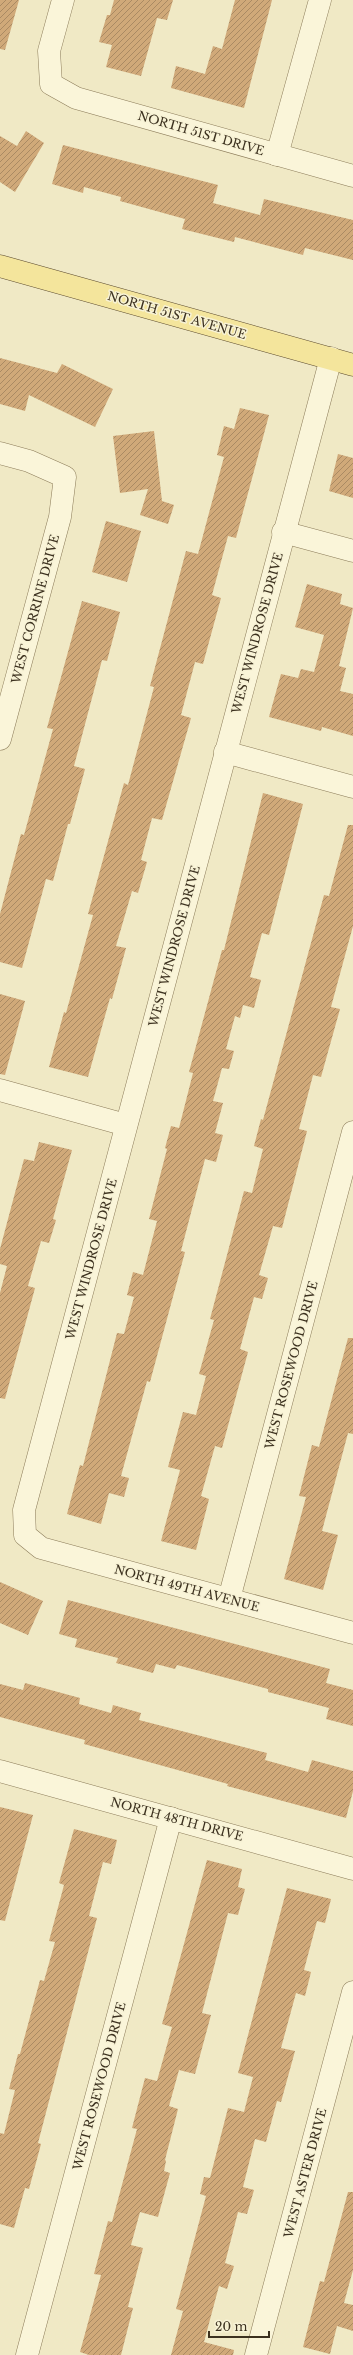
<svg xmlns="http://www.w3.org/2000/svg" width="353" height="2355" font-family="'Libre Baskerville',serif">
<style>
.building{fill:url(#building-hatch)}
.lines{fill:none;stroke-linecap:round;stroke-linejoin:round}
.street-casing{stroke:#8c7c5a;stroke-width:23}
.primary-casing{stroke:#5a492e;stroke-width:23}
.street{stroke:#faf5d9;stroke-width:22}
.primary{stroke:#f4e59c;stroke-width:22}
.labels{text-anchor:middle;dominant-baseline:central;stroke-width:3;stroke-linejoin:round;paint-order:stroke}
.street-label{font-size:12px;fill:#3c311f;stroke:#f7f2d5}
</style>
<defs>
<pattern id="building-hatch" width="6" height="6" patternUnits="userSpaceOnUse"><rect width="6" height="6" fill="#d0a979"/><path d="M-1 1l2-2M0 6l6-6M5 7l2-2" fill="none" stroke="#aa8a63"/></pattern>
</defs>
<rect width="100%" height="100%" fill="#f0e9c5"/>
<g class="building">
<polygon points="0,0 19,0 5,50 0,49"/>
<polygon points="114,0 173,0 167,20 157,18 141,76 106,67 112,45 99,42 107,15 110,15"/>
<polygon points="235,0 272,0 244,108 171,88 176,66 205,74 213,46 222,49"/>
<polygon points="26,131 44,143 15,192 0,182 0,136 17,146"/>
<polygon points="63,145 218,185 213,203 260,215 264,199 353,220 353,260 305,248 303,255 235,237 234,242 182,229 185,219 120,201 121,197 84,187 83,193 52,184"/>
<polygon points="0,358 57,373 62,364 113,389 95,427 29,395 25,411 0,404"/>
<polygon points="240,408 269,415 236,538 228,536 212,595 221,598 203,664 195,662 181,715 191,718 162,820 152,818 141,860 147,862 138,893 132,891 116,946 126,948 112,999 110,998 88,1077 49,1067 64,1012 66,1013 93,915 88,914 124,783 128,785 154,687 150,686 186,551 198,554 224,457 217,455 224,426 234,429"/>
<polygon points="154,431 162,501 174,505 168,524 140,515 148,489 120,493 113,436"/>
<polygon points="338,454 353,458 353,498 329,491"/>
<polygon points="106,521 141,531 127,582 92,572"/>
<polygon points="307,584 342,594 340,604 353,608 339,666 346,668 340,691 353,694 353,736 322,727 321,731 269,717 281,674 298,678 301,669 314,672 324,635 295,627"/>
<polygon points="82,601 120,612 107,661 102,660 74,766 85,769 70,824 68,824 53,881 46,879 22,968 0,962 0,914 21,834 24,835 53,729 47,728"/>
<polygon points="263,793 303,804 269,935 262,933 250,977 261,980 254,1008 243,1005 240,1018 235,1016 226,1049 234,1051 229,1069 222,1068 213,1101 223,1103 215,1133 223,1135 216,1162 205,1159 181,1251 185,1252 150,1382 147,1381 121,1476 129,1478 124,1497 109,1493 101,1524 67,1514 80,1465 83,1466 117,1333 124,1334 134,1297 127,1295 133,1272 143,1275 157,1221 149,1219 167,1149 165,1148 171,1126 179,1128 193,1073 189,1072 222,950 224,950"/>
<polygon points="348,825 353,825 353,926 331,1007 340,1009 321,1077 313,1075 299,1129 307,1131 282,1228 273,1226 259,1275 268,1278 262,1299 254,1297 240,1349 248,1352 222,1448 215,1446 201,1496 209,1499 196,1550 161,1541 180,1470 168,1467 183,1412 196,1415 206,1376 199,1374 214,1320 210,1319 244,1191 252,1193 263,1149 254,1146 261,1119 263,1120 324,895 329,896"/>
<polygon points="0,994 25,1001 5,1075 0,1074"/>
<polygon points="39,1142 72,1150 53,1219 56,1220 49,1243 41,1241 28,1286 35,1288 5,1399 0,1398 0,1293 7,1266 0,1264 0,1249 24,1159 34,1161"/>
<polygon points="348,1338 353,1338 353,1434 348,1433 322,1531 338,1535 323,1590 284,1579 306,1497 299,1496 312,1445 319,1447"/>
<polygon points="0,1582 43,1601 28,1635 0,1623"/>
<polygon points="68,1600 330,1669 326,1683 353,1690 353,1726 326,1719 329,1708 268,1692 268,1689 177,1665 175,1669 156,1664 153,1673 116,1663 118,1658 75,1647 77,1639 59,1634"/>
<polygon points="25,1683 80,1698 79,1704 111,1713 113,1705 141,1713 139,1720 267,1753 265,1760 308,1772 312,1760 353,1771 353,1791 346,1818 227,1786 228,1784 84,1744 85,1740 0,1717 0,1684 23,1690"/>
<polygon points="0,1807 33,1815 5,1921 0,1920"/>
<polygon points="74,1829 117,1840 111,1864 103,1862 89,1916 97,1918 38,2143 41,2144 29,2189 25,2188 14,2228 0,2224 0,2133 4,2134 15,2090 9,2089 18,2054 20,2054 40,1980 44,1981 55,1942 49,1941 64,1885 59,1883"/>
<polygon points="207,1860 242,1869 238,1887 245,1889 238,1915 228,1913 202,2013 211,2015 195,2074 179,2070 169,2106 178,2109 165,2160 166,2161 164,2171 170,2173 158,2217 140,2212 131,2245 143,2248 128,2307 133,2308 121,2355 89,2355 80,2352 101,2275 94,2274 108,2221 112,2222 137,2129 132,2128 145,2078 157,2081 172,2027 162,2024"/>
<polygon points="287,1888 331,1899 325,1923 317,1921 304,1970 311,1972 305,1996 296,1993 281,2048 295,2051 281,2102 277,2101 266,2142 255,2139 243,2187 254,2190 247,2214 238,2212 225,2263 234,2266 227,2289 219,2286 204,2342 234,2350 233,2355 171,2355 183,2311 176,2309 206,2196 200,2194 204,2177 210,2178 228,2108 244,2112 253,2077 238,2073"/>
<polygon points="348,2192 353,2192 353,2270 344,2303 353,2305 353,2331 337,2326 330,2354 303,2347 320,2281 324,2282"/>
</g>
<g class="lines">
<g class="street-casing">
<g id="street">
<polyline points="63,0 49,51 51,84 76,98 353,176"/>
<polyline points="277,155 320,0"/>
<polyline points="331,358 24,1510 25,1535 41,1548 353,1633"/>
<polyline points="0,453 29,461 65,477 60,517 0,739"/>
<polyline points="283,532 353,551"/>
<polyline points="225,752 353,787"/>
<polyline points="0,1090 126,1125"/>
<polyline points="229,1599 353,1132"/>
<polyline points="0,1771 353,1869"/>
<polyline points="27,2355 171,1818"/>
<polyline points="256,2355 353,1992"/>
</g>
</g>
<g class="primary-casing">
<polyline id="primary" points="0,266 353,365"/>
</g>
<use href="#street" class="street"/>
<use href="#primary" class="primary"/>
</g>
<g class="labels">
<g class="street-label">
<text transform="translate(201 133) rotate(16)">NORTH 51ST DRIVE</text>
<text transform="translate(177 315) rotate(16)">NORTH 51ST AVENUE</text>
<text transform="translate(35 609) rotate(-75)">WEST CORRINE DRIVE</text>
<text transform="translate(257 633) rotate(-75)">WEST WINDROSE DRIVE</text>
<text transform="translate(174 946) rotate(-75)">WEST WINDROSE DRIVE</text>
<text transform="translate(91 1259) rotate(-75)">WEST WINDROSE DRIVE</text>
<text transform="translate(291 1365) rotate(-75)">WEST ROSEWOOD DRIVE</text>
<text transform="translate(187 1588) rotate(15)">NORTH 49TH AVENUE</text>
<text transform="translate(177 1819) rotate(15)">NORTH 48TH DRIVE</text>
<text transform="translate(99 2086) rotate(-75)">WEST ROSEWOOD DRIVE</text>
<text transform="translate(305 2173) rotate(-75)">WEST ASTER DRIVE</text>
</g>
</g>
<path d="M209 2331v6h60v-6" fill="none" stroke="#3c311f" stroke-width="2"/>
<text x="215" y="2331" font-size="12" fill="#3c311f" stroke="#f7f2d5" stroke-width="3" paint-order="stroke">20 m</text>
</svg>
